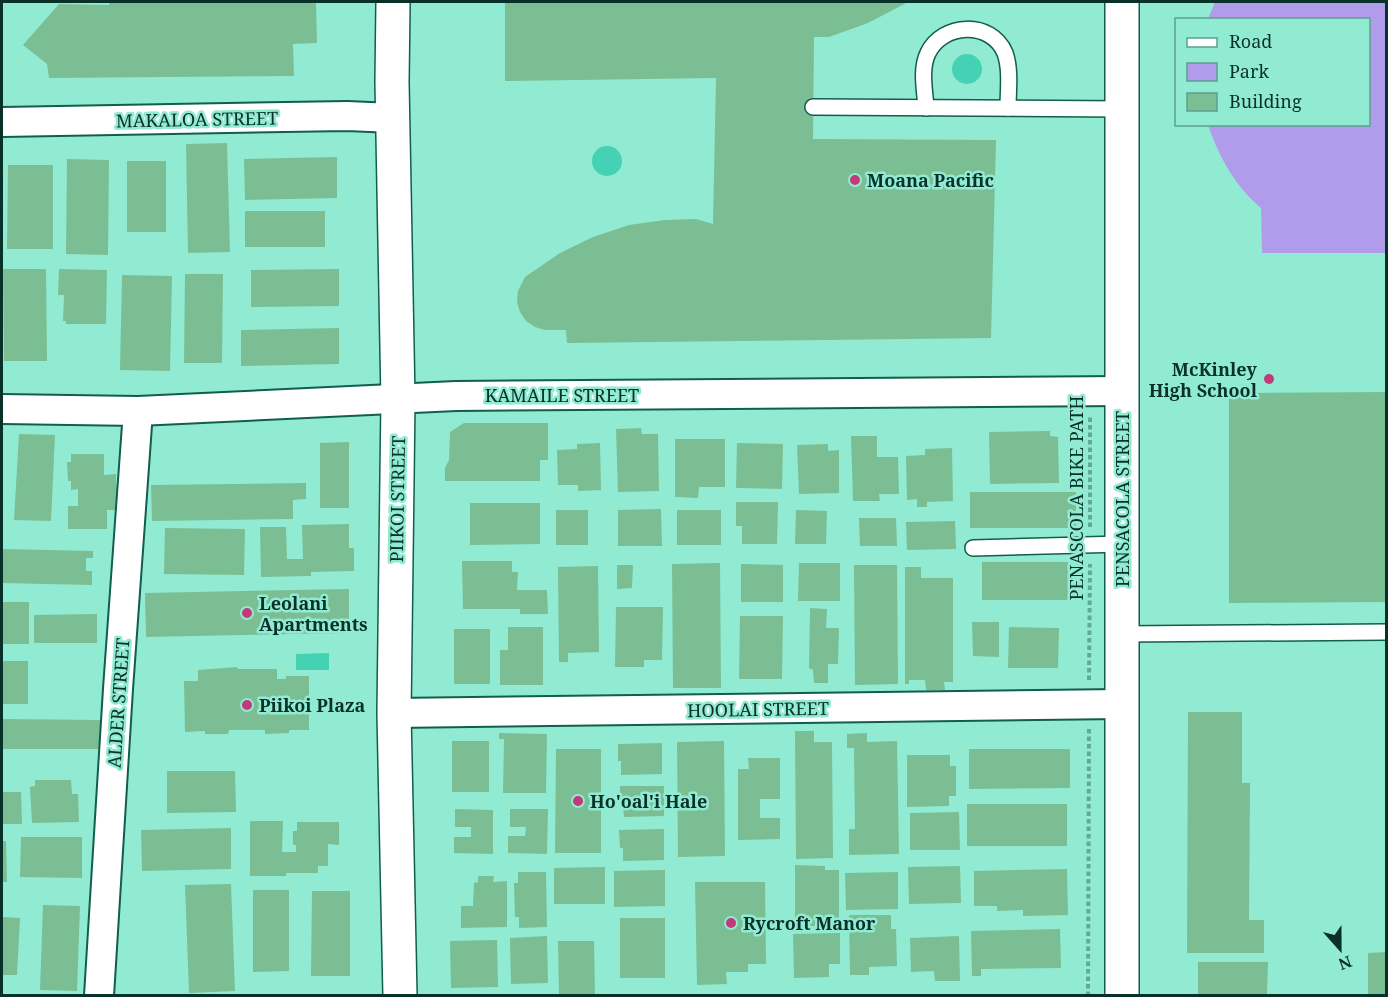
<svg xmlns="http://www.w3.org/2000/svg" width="1388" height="997" font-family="'Noto Serif',serif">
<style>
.green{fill:#b09cea}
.water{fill:#45d1b3}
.building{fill:#7bbe93}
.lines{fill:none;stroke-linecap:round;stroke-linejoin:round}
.service-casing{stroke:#115d4e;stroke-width:18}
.minor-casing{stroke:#115d4e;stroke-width:32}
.secondary-casing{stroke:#115d4e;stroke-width:36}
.path{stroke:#61aa97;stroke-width:4;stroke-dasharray:4.5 3;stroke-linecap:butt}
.service{stroke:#fff;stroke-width:15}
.minor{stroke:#fff;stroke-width:28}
.secondary{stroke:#fff;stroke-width:33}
.poi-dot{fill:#c13a7a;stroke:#91ebd3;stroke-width:2}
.labels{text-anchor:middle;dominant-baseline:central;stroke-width:5;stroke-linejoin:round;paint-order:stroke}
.street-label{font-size:18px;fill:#093129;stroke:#91ebd3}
.poi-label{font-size:18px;font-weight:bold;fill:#093129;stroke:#91ebd3;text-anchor:start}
</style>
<rect width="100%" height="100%" fill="#91ebd3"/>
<path class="green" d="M 1215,2 L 1386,2 L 1386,253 L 1262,253 L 1261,208 C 1235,186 1219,157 1208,125 L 1368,124 L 1368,20 L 1208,19 Z"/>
<g class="water">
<circle cx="967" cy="69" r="15"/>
<circle cx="607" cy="161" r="15"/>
<polygon points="329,653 329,670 296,670 296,654"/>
</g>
<g class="building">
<polygon points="109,2 316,2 317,43 293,44 294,76 49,78 47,64 23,45 59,4 109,5"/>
<polygon points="505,2 908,2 868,23 829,37 814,37 813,139 996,140 991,338 567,343 566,330 545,330 535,327 526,321 520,312 517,302 518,291 525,277 560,253 593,237 629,225 665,220 696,219 713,224 716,78 505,81"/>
<polygon points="227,143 230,252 188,253 186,144"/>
<polygon points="337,157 337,198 245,200 244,159"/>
<polygon points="67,159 109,160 108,255 66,254"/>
<rect x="127" y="161" width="39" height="71"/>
<polygon points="8,165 53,165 53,249 7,249"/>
<rect x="245" y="211" width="80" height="36"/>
<polygon points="3,269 46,269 47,361 4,361"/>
<polygon points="59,269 107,270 106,324 66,324 66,321 63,321 64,295 58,295"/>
<polygon points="339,269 339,306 251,307 251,270"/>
<polygon points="185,274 223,274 222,363 184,363"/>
<polygon points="122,275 172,276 170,371 120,370"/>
<polygon points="339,328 339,364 241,366 241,330"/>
<polygon points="1386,392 1386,602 1229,603 1229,393"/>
<polygon points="464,423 548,423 548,460 540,460 540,481 445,481 445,468 449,460 450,432"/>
<polygon points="641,428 642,434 658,434 659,491 618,492 616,429"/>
<polygon points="1050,431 1050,436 1058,437 1059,483 990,484 989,432"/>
<polygon points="19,434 55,435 51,521 14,520"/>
<polygon points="851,436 877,436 877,457 898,457 899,494 879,494 880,501 853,501"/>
<polygon points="675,439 725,439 725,487 699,487 698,498 675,497"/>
<polygon points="349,442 349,508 320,508 320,443"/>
<polygon points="600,443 601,490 578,491 578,485 558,485 557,450 577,449 577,444"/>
<polygon points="737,443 783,444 782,489 736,488"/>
<polygon points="828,444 828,451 839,450 839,493 799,494 797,445"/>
<polygon points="952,448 953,501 927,502 927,507 917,507 917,499 907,500 906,456 925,455 925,449"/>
<polygon points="71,454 104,454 104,475 116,474 116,486 121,486 121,510 107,510 107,529 68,529 68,506 78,506 78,489 71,490 71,481 68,481 67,462 71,462"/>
<polygon points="306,483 306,499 293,500 293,519 152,521 151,485"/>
<rect x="970" y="492" width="106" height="36"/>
<polygon points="736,502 778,502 777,544 742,544 742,526 736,526"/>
<polygon points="470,503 540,503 540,544 470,545"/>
<polygon points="661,509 662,546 618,546 618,510"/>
<rect x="556" y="510" width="32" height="35"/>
<rect x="677" y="510" width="44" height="35"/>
<polygon points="796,510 827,511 826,544 795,544"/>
<polygon points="859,518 896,518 897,546 860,546"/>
<polygon points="955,521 956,549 907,550 906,522"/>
<polygon points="349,524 349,548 354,548 354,571 311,572 311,576 261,577 260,527 286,527 287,559 303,559 302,525"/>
<polygon points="165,528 245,529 244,575 164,574"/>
<polygon points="2,549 93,551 93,558 86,558 86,571 92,571 92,585 2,583"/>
<polygon points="462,561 512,561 512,572 518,572 517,590 547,590 548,614 520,614 520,609 463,609"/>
<rect x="982" y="562" width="86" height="38"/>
<polygon points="720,563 721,688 673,688 672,564"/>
<polygon points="799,563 840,563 840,601 798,601"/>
<polygon points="741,564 783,565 783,602 741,602"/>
<polygon points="617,565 633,565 632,588 617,589"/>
<polygon points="854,565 897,565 898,684 855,685"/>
<polygon points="598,566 599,652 568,653 568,662 559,662 558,567"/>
<polygon points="905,567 921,567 921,578 953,578 953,682 944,682 945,690 926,690 925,680 909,680 909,684 905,684"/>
<polygon points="349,589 349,633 146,637 145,593"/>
<rect x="2" y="602" width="27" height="42"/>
<polygon points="616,607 663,607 662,660 644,660 644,667 615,667"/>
<polygon points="810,608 827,609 826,628 839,628 838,664 828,664 828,683 814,683 813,670 809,668"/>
<polygon points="97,614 97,643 34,643 34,615"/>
<polygon points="740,616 783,616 782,679 739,679"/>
<polygon points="972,622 999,622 999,657 973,656"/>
<polygon points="508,627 543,627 543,685 500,685 500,650 508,650"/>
<polygon points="1009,627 1059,628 1058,668 1008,668"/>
<rect x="454" y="629" width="36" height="55"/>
<rect x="2" y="661" width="26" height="43"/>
<polygon points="237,667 238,669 277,669 277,679 286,679 286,676 309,676 309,730 289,730 289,733 265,734 265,730 229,730 228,734 205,734 205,731 185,732 184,681 198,681 198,670"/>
<polygon points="1188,712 1242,712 1242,783 1250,783 1249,920 1264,920 1264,953 1187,953"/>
<polygon points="2,719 100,720 100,749 2,749"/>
<polygon points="795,731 814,731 814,742 832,742 833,858 796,859"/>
<polygon points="499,733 547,734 546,793 503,793 504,739 499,739"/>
<polygon points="867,733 867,742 897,741 899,854 849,855 849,829 855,829 854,748 847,748 847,734"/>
<rect x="452" y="741" width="37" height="51"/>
<polygon points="724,741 725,856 678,857 677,742"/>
<polygon points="662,743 662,774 621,775 621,761 618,761 618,744"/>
<polygon points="556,749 601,749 601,853 555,853"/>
<polygon points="969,749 1070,749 1070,788 969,789"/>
<polygon points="907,755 950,755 950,766 956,766 956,796 949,796 949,806 907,807"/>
<polygon points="748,758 780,758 780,799 760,799 760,818 780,818 780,839 738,840 738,769 749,769"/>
<polygon points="167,771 235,771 236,812 167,813"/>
<polygon points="35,780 71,780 72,794 78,794 79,822 32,823 30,787 35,786"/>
<polygon points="620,786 664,786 664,816 624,817 623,804 620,804"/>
<polygon points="2,792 21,792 22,824 2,824"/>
<rect x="967" y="804" width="100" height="42"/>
<polygon points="455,809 493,810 493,854 454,853 454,837 471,837 471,827 455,827"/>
<polygon points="510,809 548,809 547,854 508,853 508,836 525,836 526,827 510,827"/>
<polygon points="959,812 960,850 910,850 910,813"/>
<polygon points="250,821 283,821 282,852 296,852 296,845 293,845 293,831 297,831 297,822 339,822 339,845 328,844 328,866 318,866 318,873 286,873 286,876 250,876"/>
<polygon points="231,828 231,869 142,871 141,830"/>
<polygon points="664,829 664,860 623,861 623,848 620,848 619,830"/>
<polygon points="21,837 82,837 82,878 20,877"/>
<polygon points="2,841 6,841 7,882 2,882"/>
<polygon points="795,865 825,866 825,870 839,870 839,926 795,926"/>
<polygon points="960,866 961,903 909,904 908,867"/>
<polygon points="605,867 605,904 554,904 554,868"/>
<polygon points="1067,869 1068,915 1023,916 1023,910 997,911 997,906 974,906 974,871"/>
<polygon points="665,870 665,906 614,907 614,871"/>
<polygon points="518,872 546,872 547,927 519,928 519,917 515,917 514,883 518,883"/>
<polygon points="898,872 898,909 846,910 845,873"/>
<polygon points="478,876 494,876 493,882 507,881 507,927 461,928 461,906 473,906 474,883 478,882"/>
<polygon points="695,882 765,882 766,964 748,964 748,972 726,972 727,984 697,985"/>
<polygon points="231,884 235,991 189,993 185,885"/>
<polygon points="253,890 289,890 289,971 253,972"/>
<polygon points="312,891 350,891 350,976 311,976"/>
<polygon points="43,905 80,906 77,991 40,990"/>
<polygon points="849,915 891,915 891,929 896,929 897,966 869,967 869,975 850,975"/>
<polygon points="2,917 20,918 17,975 2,975"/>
<rect x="620" y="918" width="45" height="60"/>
<polygon points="1060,929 1061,968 981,969 981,976 972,976 971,931"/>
<polygon points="840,933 840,964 829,964 829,977 794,978 793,934"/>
<polygon points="547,936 548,983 511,984 510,938"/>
<polygon points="959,936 960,981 935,981 934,971 911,972 910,938"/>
<polygon points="497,940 498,987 451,988 450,941"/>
<polygon points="558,941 594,941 595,994 559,995"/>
<polygon points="1386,952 1386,996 1368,996 1368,953"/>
<polygon points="1198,962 1268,962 1267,996 1198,996"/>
</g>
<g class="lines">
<g class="service-casing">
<g id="service">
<polyline points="813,107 1123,109"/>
<path d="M 926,108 C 925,91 920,69 928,53 C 942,23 991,20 1005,53 C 1011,70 1008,91 1008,108"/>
<polyline points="973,548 1122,544"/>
<polyline points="1122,634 1386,632"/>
</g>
</g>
<g class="minor-casing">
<g id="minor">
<polyline points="2,122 347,116 393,118"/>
<polyline points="2,409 138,411 456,396 1123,391"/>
<polyline points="394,713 1121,704"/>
<polyline points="99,996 118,689 138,411"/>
</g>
</g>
<g class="secondary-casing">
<g id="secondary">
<polyline points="393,2 392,82 398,400 394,713 400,996"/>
<polyline points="1122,2 1122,996"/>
</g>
</g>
<g class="path">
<polyline points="1090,527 1090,417"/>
<polyline points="1089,680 1090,564"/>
<polyline points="1088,996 1089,729"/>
</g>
<use href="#service" class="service"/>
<use href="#minor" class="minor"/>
<use href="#secondary" class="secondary"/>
</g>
<g class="poi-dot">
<circle cx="855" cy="180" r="6"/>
<circle cx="1269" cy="379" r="6"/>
<circle cx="247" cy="613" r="6"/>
<circle cx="247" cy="705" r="6"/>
<circle cx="578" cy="801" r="6"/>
<circle cx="731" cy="923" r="6"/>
</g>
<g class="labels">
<g class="street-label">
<text transform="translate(197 119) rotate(-1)">MAKALOA STREET</text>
<text x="562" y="395">KAMAILE STREET</text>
<text transform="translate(1076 498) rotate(-90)">PENASCOLA BIKE PATH</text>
<text transform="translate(397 499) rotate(-89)">PIIKOI STREET</text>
<text transform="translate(1122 499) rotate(-90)">PENSACOLA STREET</text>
<text transform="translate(118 703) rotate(-86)">ALDER STREET</text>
<text transform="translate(758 709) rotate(-1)">HOOLAI STREET</text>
</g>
<g class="poi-label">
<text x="867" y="180">Moana Pacific</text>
<text x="1257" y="369" text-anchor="end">McKinley<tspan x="1257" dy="21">High School</tspan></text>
<text x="259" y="603">Leolani<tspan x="259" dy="21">Apartments</tspan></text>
<text x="259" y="705">Piikoi Plaza</text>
<text x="590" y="801">Ho'oal'i Hale</text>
<text x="743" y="923">Rycroft Manor</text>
</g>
</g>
<rect width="1388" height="997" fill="none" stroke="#093129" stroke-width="6"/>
<rect x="1175" y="18" width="195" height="108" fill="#91ebd3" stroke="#5ba18f" stroke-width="1.5"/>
<rect x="1187" y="38" width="30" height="9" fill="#ffffff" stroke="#5ba18f" stroke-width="1.5"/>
<text x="1229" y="48" font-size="18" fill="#093129">Road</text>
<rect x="1187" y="63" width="30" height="18" fill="#b09cea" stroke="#5ba18f" stroke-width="1.5"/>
<text x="1229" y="78" font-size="18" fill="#093129">Park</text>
<rect x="1187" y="93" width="30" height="18" fill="#7bbe93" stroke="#5ba18f" stroke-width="1.5"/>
<text x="1229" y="108" font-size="18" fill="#093129">Building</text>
<g transform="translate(1340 949) rotate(159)" stroke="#91ebd3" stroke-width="4.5" paint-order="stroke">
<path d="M0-4.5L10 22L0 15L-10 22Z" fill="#093129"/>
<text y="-9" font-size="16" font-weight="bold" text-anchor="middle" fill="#093129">N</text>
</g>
</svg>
